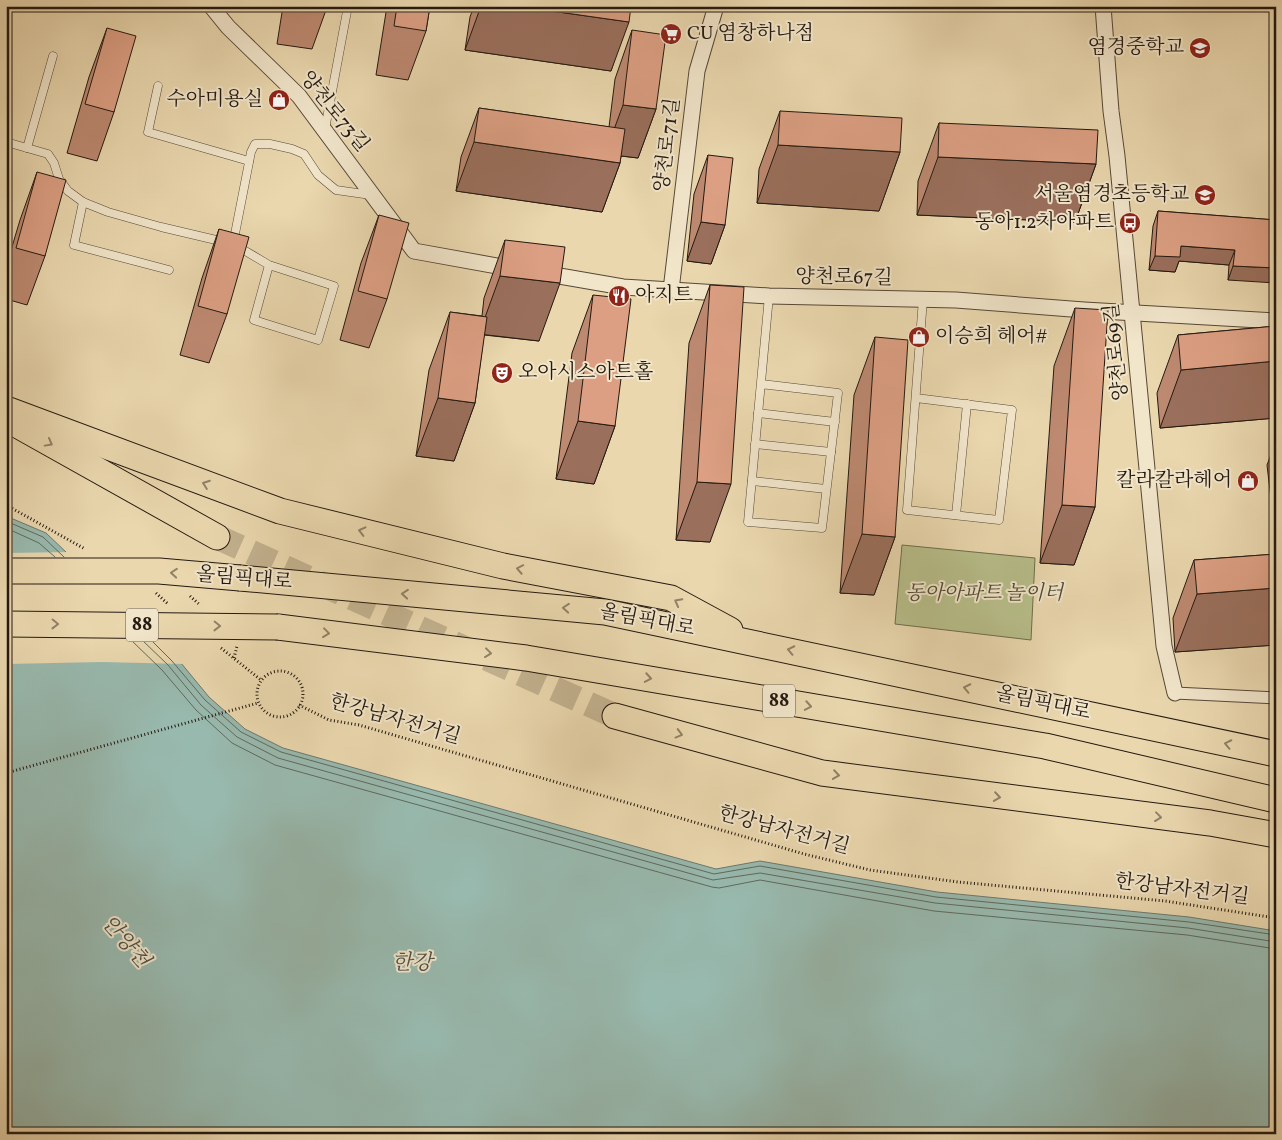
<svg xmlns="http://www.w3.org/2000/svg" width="1282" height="1140" font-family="Vollkorn,'Noto Serif KR',serif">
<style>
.green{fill:#b7be8a;stroke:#6e6c4d}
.water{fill:#98b9ae;stroke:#6a796f}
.pier{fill:#ead7ae}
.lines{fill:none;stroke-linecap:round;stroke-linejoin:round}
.shore{stroke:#5e695f;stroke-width:1}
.trunk-tunnel{stroke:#c2b18e;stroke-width:25;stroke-dasharray:25 12;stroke-linecap:butt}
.service-casing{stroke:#564838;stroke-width:9}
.pedestrian-casing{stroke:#564838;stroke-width:13}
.minor-casing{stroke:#564838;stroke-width:17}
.trunk-casing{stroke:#241910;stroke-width:27}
.path{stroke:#241910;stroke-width:3;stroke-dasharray:1 2.5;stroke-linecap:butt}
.service{stroke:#f1e5ca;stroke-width:8}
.pedestrian{stroke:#f1e5ca;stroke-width:11}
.minor{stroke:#f1e5ca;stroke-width:15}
.trunk{stroke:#ead7ae;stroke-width:25}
.trunk-bridge-casing{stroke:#241910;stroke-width:27;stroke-linecap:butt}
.trunk-bridge{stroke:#ead7ae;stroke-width:25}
.wall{fill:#bd8971;stroke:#241910}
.shaded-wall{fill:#9a6f5c;stroke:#241910}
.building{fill:#dc9f83;stroke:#241910}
.oneway{stroke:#918267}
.labels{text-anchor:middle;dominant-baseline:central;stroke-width:4;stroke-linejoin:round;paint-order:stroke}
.shield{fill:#f1e5ca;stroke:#625648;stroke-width:1}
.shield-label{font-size:19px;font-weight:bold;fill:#241910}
.poi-label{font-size:20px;fill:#241910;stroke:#f1e5ca;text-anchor:end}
.street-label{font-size:20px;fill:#241910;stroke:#f1e5ca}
.park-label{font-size:20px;font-style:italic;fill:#504b35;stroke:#f1e5ca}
.water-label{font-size:21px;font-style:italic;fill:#4d5147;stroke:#f1e5ca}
</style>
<rect width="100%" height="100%" fill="#ead7ae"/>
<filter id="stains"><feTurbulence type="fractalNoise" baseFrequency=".004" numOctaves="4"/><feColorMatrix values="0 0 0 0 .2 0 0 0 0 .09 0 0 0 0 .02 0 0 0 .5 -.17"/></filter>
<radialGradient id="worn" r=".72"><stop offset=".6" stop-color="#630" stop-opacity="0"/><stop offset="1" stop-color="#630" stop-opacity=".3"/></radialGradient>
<polygon class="green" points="902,545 1035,558 1031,640 895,624"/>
<polygon class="water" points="6,516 46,533 176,657 209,697 245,729 283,748 716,869 760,861 937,892 1189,917 1276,931 1276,1134 6,1134"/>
<polygon class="pier" points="69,552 178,655 185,664 102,662 6,664 6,553"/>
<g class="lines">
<g class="shore">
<polyline points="6,521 43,537 64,557"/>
<polyline points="6,528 39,543 55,557"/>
<polyline points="130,639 162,670 196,710 232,743 275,765 712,887 719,888 760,880 934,911 1187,935 1276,949"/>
<polyline points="141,639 168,665 201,705 237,737 278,758 713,880 760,873 935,903 1188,928 1276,942"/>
<polyline points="150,639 172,661 205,700 241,732 281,752 714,874 760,866 936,897 1189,922 1276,935"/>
</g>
<polyline class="trunk-tunnel" points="217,537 615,716"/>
<g class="service-casing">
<g id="service">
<polyline points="158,86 148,132 249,161"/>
<polyline points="325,129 348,6"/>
<polyline points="6,142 48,154 54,163 59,179 68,191 83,202 108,212 161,227 233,244 251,152 255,144 270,144 292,149 304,154 318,175 336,190 371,195"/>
<polyline points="27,148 53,56"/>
<polyline points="83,202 74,245 169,270"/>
<polyline points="237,246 269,265 334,286 318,340 254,320 269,265"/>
<polyline points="761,384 838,393 822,528 748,522 769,296"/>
<polyline points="916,398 1012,410 999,520 907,510 923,299"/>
<polyline points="758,413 835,422"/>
<polyline points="755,444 831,452"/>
<polyline points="752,481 826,489"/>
<polyline points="956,515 967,404"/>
</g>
</g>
<g class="pedestrian-casing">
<polyline id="pedestrian" points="1175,693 1276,698"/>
</g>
<g class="minor-casing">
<g id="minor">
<polyline points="211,6 228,27 299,96 414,251 514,269"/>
<polyline points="1103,6 1111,111 1117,156 1164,646 1175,693"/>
<polyline points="542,273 623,287 769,296 956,300 1084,310 1276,321"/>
<polyline points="671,290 697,71 716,6"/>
</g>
</g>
<g class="trunk-casing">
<g id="trunk">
<polyline points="6,409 280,511 503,566 671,598 730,630"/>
<polyline points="19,426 217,537"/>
<polyline points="240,578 605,612 1276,754"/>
<polyline points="278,627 526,658 1045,746 1276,800"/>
<polyline points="615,716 822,773 1210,823 1276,835"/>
</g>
</g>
<g class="path">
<polyline points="6,505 85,549"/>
<polyline points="156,593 168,604"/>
<polyline points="190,596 200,605"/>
<polyline points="221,648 261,680"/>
<polyline points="234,658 237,646"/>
<circle cx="280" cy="694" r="23"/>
<polyline points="299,705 329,720 359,725 804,854 870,870 958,882 1165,901 1276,918"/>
<polyline points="6,773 258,703"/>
</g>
<use href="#service" class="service"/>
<use href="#pedestrian" class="pedestrian"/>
<use href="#minor" class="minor"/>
<use href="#trunk" class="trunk"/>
<g class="trunk-bridge-casing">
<g id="trunk-bridge">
<polyline points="6,571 159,571 240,578"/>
<polyline points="6,624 278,627"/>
</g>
</g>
<use href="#trunk-bridge" class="trunk-bridge"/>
</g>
<g class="wall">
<polygon points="283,6 327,6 326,10 312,49 277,44"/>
<polygon points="387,6 430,6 426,31 408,80 376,75"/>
<polygon points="474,6 631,6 611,71 465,50 470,17"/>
<polygon points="107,28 114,112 97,161 67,153 89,77"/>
<polygon points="632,30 656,109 638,158 621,156 620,163 602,212 456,191 461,157 479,108 609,127 615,79"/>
<polygon points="780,111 900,152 879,211 757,203 759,169"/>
<polygon points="939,123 1096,164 1075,222 917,215 918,181"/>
<polygon points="708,155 725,225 711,264 687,261 694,194"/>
<polygon points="37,172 45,256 27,305 6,299 6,267 20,220"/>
<polygon points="1158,211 1276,220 1228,280 1229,265 1179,261 1175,272 1149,270 1153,226"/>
<polygon points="379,215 387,299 369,348 340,340 361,263"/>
<polygon points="219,229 227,314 209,363 180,355 202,278"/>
<polygon points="505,240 539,341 484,335 475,403 454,461 416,456 429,370 450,312 482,316 484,298"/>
<polygon points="710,285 710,542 676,540 689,343"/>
<polygon points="593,295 615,426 594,484 556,479 572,353"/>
<polygon points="1075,308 1095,507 1074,565 1040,563 1054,366"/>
<polygon points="1276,326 1276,418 1160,428 1157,393 1178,335"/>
<polygon points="875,337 895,537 874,595 840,593 854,395"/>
<polygon points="1276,442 1276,542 1267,465"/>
<polygon points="1276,554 1276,645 1175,652 1173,618 1194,560"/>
</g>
<g class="shaded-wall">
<polygon points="481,6 516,6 629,22 611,71 465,50"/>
<polygon points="623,105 656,109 638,158 605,154"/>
<polygon points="474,142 620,163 602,212 456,191"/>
<polygon points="778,145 900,152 879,211 757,203"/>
<polygon points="938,157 1096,164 1075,222 917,215"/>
<polygon points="701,222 725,225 711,264 687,261"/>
<polygon points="1181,246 1235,250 1229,265 1179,261 1175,272 1149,270 1155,256"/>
<polygon points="1233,266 1276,268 1276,283 1228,280"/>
<polygon points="500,276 560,283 539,341 479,334"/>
<polygon points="1276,361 1276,418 1160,428 1181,370"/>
<polygon points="438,398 475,403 454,461 416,456"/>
<polygon points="578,421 615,426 594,484 556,479"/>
<polygon points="697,482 731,484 710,542 676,540"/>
<polygon points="1062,505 1095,507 1074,565 1040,563"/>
<polygon points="862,534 895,537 874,595 840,593"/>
<polygon points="1276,588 1276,645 1175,652 1197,594"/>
</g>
<g class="building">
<polygon points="299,6 327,6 326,10"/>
<polygon points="397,6 430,6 426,31 394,26"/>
<polygon points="516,6 631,6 629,22"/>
<polygon points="107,28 136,36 114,112 85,104"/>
<polygon points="632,30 666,35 656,109 623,105"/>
<polygon points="479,108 625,129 620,163 474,142"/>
<polygon points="780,111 902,118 900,152 778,145"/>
<polygon points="939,123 1098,130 1096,164 938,157"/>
<polygon points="708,155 733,158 725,225 701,222"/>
<polygon points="37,172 66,180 45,256 16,248"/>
<polygon points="1158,211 1276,220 1276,268 1233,266 1235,250 1181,246 1180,257 1155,256"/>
<polygon points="379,215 409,223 387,299 358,291"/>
<polygon points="219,229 249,237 227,314 198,306"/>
<polygon points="505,240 565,247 560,283 500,276"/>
<polygon points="710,285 744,287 731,484 697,482"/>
<polygon points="593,295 631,299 615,426 578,421"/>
<polygon points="1075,308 1108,310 1095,507 1062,505"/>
<polygon points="450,312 487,317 475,403 438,398"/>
<polygon points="1276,326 1276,361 1181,370 1178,335"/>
<polygon points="875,337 908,340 895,537 862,534"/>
<polygon points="1276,554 1276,588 1197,594 1194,560"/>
</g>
<defs><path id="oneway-chevron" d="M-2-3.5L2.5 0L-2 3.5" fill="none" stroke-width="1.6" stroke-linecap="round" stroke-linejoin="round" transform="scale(1.25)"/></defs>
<g class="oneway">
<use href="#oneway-chevron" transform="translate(49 443) rotate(29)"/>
<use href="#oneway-chevron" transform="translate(206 484) rotate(-160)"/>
<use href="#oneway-chevron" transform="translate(362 531) rotate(-166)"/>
<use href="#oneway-chevron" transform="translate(520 569) rotate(-169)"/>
<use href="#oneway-chevron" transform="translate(174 573) rotate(-175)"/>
<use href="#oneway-chevron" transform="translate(405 594) rotate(-175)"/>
<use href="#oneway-chevron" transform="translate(678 602) rotate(-152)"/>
<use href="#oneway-chevron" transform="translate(566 608) rotate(-175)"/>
<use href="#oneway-chevron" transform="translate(55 624) rotate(1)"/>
<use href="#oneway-chevron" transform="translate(217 626) rotate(1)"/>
<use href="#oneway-chevron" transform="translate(326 633) rotate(7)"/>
<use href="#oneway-chevron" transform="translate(791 650) rotate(-168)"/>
<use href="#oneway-chevron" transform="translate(488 653) rotate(7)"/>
<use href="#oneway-chevron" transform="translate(648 678) rotate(10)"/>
<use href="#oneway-chevron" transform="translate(967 688) rotate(-168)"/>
<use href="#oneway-chevron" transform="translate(808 706) rotate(10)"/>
<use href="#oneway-chevron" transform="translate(679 734) rotate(15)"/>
<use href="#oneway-chevron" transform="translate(1228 744) rotate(-168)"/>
<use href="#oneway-chevron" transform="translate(836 775) rotate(8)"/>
<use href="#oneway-chevron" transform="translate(997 797) rotate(8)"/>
<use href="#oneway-chevron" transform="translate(1158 817) rotate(7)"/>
</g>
<defs>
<g id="supermarket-disc" transform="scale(1.125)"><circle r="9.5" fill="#8f2418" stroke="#f1e5ca"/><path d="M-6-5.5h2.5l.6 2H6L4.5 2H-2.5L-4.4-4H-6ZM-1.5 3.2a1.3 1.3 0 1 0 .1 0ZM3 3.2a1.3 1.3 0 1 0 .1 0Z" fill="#fff"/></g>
<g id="school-disc" transform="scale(1.125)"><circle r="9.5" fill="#8f2418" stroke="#f1e5ca"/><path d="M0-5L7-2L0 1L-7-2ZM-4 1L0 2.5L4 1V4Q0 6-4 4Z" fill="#fff"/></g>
<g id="shop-disc" transform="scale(1.125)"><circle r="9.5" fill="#8f2418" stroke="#f1e5ca"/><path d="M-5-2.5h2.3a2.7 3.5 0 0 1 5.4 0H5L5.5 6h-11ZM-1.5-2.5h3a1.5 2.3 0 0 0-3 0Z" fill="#fff"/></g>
<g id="bus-disc" transform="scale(1.125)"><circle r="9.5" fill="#8f2418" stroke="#f1e5ca"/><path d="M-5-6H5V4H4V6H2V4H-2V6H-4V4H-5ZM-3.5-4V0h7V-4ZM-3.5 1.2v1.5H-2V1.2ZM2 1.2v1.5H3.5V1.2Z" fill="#fff"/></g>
<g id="restaurant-disc" transform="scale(1.125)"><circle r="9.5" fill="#8f2418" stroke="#f1e5ca"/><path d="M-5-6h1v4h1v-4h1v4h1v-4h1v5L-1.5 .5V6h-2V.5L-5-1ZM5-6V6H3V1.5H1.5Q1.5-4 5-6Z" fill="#fff"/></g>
<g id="theatre-disc" transform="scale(1.125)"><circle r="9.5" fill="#8f2418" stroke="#f1e5ca"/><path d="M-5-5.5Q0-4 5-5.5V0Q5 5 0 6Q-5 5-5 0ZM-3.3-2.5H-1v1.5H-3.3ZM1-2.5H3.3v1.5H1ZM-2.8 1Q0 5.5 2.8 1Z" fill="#fff"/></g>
</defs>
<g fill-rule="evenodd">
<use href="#supermarket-disc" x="671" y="34"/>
<use href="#school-disc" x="1200" y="48"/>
<use href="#shop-disc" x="279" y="100"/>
<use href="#school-disc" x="1205" y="195"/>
<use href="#bus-disc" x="1130" y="223"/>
<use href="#restaurant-disc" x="619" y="296"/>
<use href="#shop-disc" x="919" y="337"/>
<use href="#theatre-disc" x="502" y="373"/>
<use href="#shop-disc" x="1248" y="481"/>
</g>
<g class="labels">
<g class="shield">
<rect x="126" y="608.5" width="32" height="33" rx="4"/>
<rect x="763" y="684.5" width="32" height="33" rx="4"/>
</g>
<g class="shield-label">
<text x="142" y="625">88</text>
<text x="779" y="701">88</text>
</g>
<g class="poi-label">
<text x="687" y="34" text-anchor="start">CU 염창하나점</text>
<text x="1184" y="48">염경중학교</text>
<text x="263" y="100">수아미용실</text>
<text x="1189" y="195">서울염경초등학교</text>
<text x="1114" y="223">동아1.2차아파트</text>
<text x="635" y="296" text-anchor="start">아지트</text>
<text x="935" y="337" text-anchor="start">이승희 헤어#</text>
<text x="518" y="373" text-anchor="start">오아시스아트홀</text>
<text x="1232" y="481">칼라칼라헤어</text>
</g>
<g class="street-label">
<text transform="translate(334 112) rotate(51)">양천로73길</text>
<text transform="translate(668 145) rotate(-83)">양천로71길</text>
<text transform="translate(844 278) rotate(1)">양천로67길</text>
<text transform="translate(1117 352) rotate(-96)">양천로69길</text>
<text transform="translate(244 579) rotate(5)">올림픽대로</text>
<text transform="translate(647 621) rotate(11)">올림픽대로</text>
<text transform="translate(1043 704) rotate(12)">올림픽대로</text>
<text transform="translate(395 720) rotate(16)">한강남자전거길</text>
<text transform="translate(784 831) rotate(15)">한강남자전거길</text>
<text transform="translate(1182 890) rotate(7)">한강남자전거길</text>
</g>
<g class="park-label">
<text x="984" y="594">동아아파트 놀이터</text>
</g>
<g class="water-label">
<text transform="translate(125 942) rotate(49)">안양천</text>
<text x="412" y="963">한강</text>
</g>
</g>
<rect width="1282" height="1140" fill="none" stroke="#ead7ae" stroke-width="25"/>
<rect x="8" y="8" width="1267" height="1125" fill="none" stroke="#241910" stroke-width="2.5"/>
<rect x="12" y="12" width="1257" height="1115" fill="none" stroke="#241910"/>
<rect width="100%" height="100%" filter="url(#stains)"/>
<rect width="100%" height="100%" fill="url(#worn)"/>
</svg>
